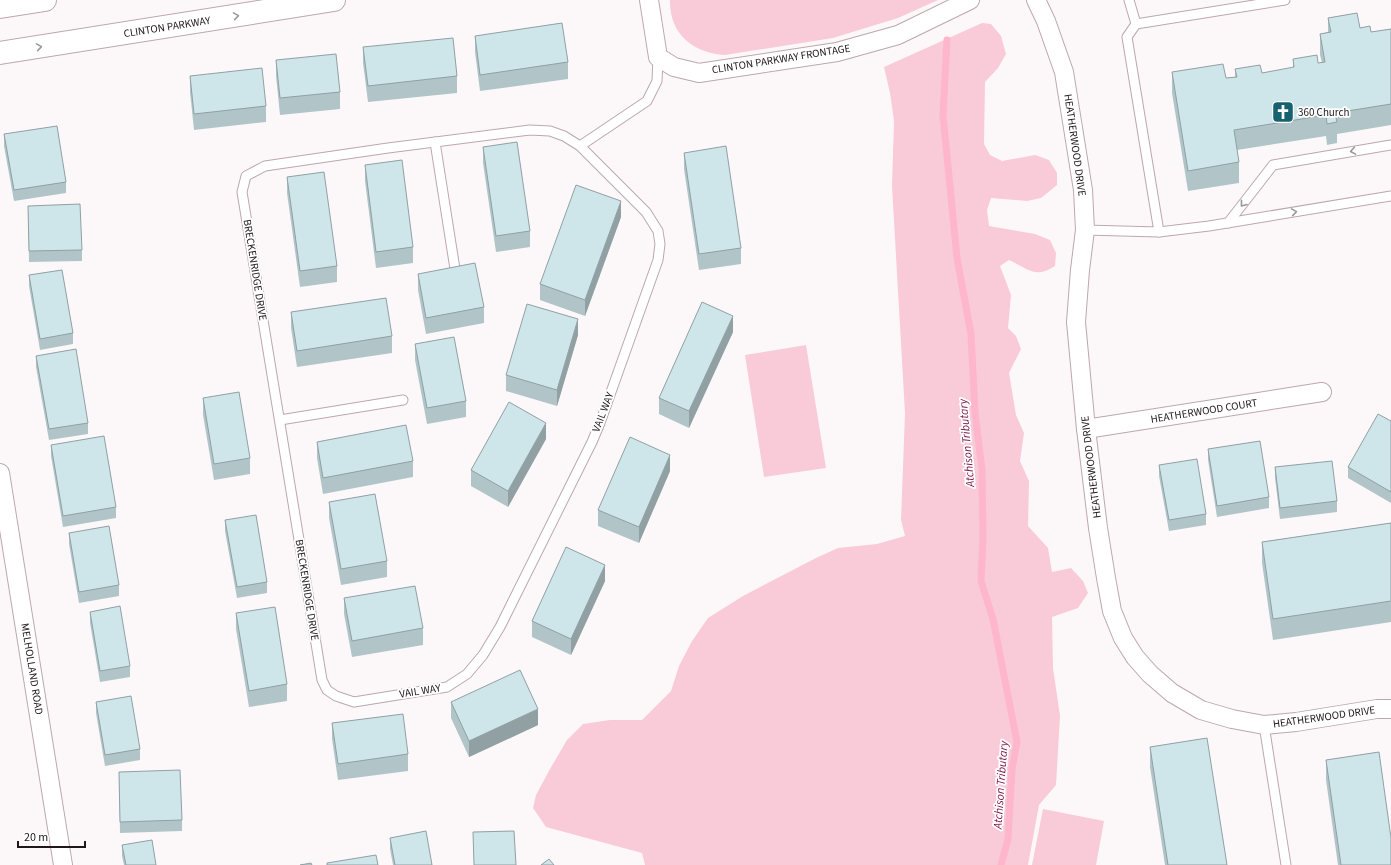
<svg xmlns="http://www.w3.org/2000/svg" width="1391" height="865" font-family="'Source Sans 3',sans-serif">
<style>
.green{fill:#f9cad8}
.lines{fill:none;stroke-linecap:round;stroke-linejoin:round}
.stream{stroke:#feb6cc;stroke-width:7}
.lane-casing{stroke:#bca7ad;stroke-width:11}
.street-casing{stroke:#bca7ad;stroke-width:20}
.primary-casing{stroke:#bca7ad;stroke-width:24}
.lane{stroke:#fff;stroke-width:9}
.street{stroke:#fff;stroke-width:18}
.primary{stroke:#fff;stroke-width:22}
.wall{fill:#b1c5c8}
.shaded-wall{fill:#90a0a3}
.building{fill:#cee5e9;stroke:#90a0a3}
.oneway{stroke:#9a9798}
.labels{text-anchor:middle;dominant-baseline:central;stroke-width:3.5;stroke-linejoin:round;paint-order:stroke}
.street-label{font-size:11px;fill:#1f1719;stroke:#fff}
.poi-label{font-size:11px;fill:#1f1719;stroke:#fff;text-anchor:start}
.water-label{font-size:12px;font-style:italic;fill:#7b1443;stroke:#fff}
</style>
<rect width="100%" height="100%" fill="#fcf8f9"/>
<g class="green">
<path d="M 670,0 L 938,0 L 898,18 L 833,38 L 725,55 C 693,53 669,34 670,0 Z"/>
<path d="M 982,23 L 991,24 L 1001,36 L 1006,54 L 998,68 L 985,82 L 984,144 L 990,155 L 1002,161 L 1035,155 L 1049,160 L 1057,173 L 1057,185 L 1041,198 L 1027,201 L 991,198 L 987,210 L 989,226 L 1035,234 L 1050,240 L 1056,253 L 1055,266 C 1035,279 1028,269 1009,260 L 1000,266 L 1011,295 L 1008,328 L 1016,336 L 1021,349 L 1009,373 L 1016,415 L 1024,433 L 1020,461 L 1029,481 L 1028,526 L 1048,548 L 1052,572 L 1071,568 L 1083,581 L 1088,593 L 1078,608 L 1052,617 L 1053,668 L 1060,716 L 1056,785 L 1039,805 L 1028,865 L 645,865 L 642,853 L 546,827 L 533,808 L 536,795 L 550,769 L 567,740 L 583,724 L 610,720 L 642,720 L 671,691 L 679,666 L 692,641 L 708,618 L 743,596 L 816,558 L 838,548 L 877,544 L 905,536 L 901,520 L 905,413 L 892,186 L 894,121 L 890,93 L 884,67 Z"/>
<polygon points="806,345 826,468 764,477 745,355"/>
<polygon points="1043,809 1104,821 1096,865 1032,865"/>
</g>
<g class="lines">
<polyline class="stream" points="947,40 943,115 957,258 971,334 975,413 982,470 983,538 981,581 993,619 1017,742 1012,769 1008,839 1001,865"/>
<g class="lane-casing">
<g id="lane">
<polyline points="1136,24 1285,0"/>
<polyline points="435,142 455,269"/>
<polyline points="580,146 564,136 550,131 530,130 388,148 265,166 246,176 242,192 322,680 327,690 336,696 354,702 447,687 467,674 483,655 500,627 592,442 600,423 658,260 660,244 658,231 646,212 580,146 647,101 657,81 658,57"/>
<polyline points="1228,223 1273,165 1391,145"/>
<polyline points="1085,230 1159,232 1127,37 1136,24 1129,0"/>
<polyline points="1159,232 1209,226 1391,196"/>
<polyline points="280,420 403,400"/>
<polyline points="1264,725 1286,865"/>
</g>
</g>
<g class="street-casing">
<g id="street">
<polyline points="649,0 658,57 674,67 699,73 837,52 898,35 970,0"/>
<polyline points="1036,0 1046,21 1064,72 1083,190 1085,230 1080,270 1076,322 1086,429 1098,528 1106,578 1112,611 1123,638 1135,657 1150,674 1172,693 1201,710 1232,719 1264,725 1296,722 1377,709 1391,709"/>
<polyline points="1086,429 1322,392"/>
<polyline points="0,473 63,865"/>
</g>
</g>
<g class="primary-casing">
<g id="primary">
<polyline points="0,7 45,0"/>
<polyline points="0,53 334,0"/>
</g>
</g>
<use href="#lane" class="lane"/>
<use href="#street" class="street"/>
<use href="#primary" class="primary"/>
</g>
<g class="wall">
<polygon points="1328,18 1360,28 1371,32 1391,29 1391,125 1337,134 1337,143 1327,145 1326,136 1237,150 1239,162 1239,183 1188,191 1172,93 1172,72 1226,78 1235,77 1235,69 1262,73 1293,68 1293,59 1318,63 1322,63 1320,55 1320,34 1328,32"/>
<polygon points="475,36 568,62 568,79 480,91 475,52"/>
<polygon points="363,47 457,76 457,93 368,102 363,63"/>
<polygon points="276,60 340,92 340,109 280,115 276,76"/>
<polygon points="190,76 266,106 266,122 194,130 190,92"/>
<polygon points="4,134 66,182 66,193 14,201 4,146"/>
<polygon points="483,147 530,231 530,247 496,252 483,163"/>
<polygon points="684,153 741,248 741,264 699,270 684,169"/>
<polygon points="365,165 413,247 413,263 376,268 365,181"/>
<polygon points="287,177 337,266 337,282 300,287 287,193"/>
<polygon points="28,206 82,250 82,261 29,262"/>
<polygon points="621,217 585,316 540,300 540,284"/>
<polygon points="418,274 484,307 484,323 426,334 418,290"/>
<polygon points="29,275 73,333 73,344 40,350 29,286"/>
<polygon points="291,312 392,336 392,353 297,367 291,328"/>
<polygon points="733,332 689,428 659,414 659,398"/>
<polygon points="578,335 557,406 506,391 506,375"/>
<polygon points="415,344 466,401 466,417 427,424 415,360"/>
<polygon points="36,356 88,423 88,434 49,440 36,367"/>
<polygon points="203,398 250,458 250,474 214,480 203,415"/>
<polygon points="1391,421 1391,503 1348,478 1348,467"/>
<polygon points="546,439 508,507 471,486 471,470"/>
<polygon points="317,442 413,461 413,477 323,494 317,458"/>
<polygon points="51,445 116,507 116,518 63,527 51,456"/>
<polygon points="1208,449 1269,497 1269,508 1217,517 1208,460"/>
<polygon points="1159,465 1206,514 1206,525 1169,531 1159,476"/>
<polygon points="1275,467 1337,501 1337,512 1280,519 1275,478"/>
<polygon points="670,471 639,543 598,526 598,510"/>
<polygon points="329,502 387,561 387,577 341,585 329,518"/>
<polygon points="225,520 267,582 267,593 237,598 225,531"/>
<polygon points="1391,523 1391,622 1273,640 1262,563 1262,542"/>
<polygon points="69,533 119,585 119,596 79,603 69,544"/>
<polygon points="605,581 571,655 532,637 532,621"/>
<polygon points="344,598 423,628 423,645 352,657 344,614"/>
<polygon points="90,612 130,666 130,677 100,682 90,623"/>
<polygon points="236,613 287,684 287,701 249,707 236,629"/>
<polygon points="96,702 140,749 140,760 105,766 96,713"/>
<polygon points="451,702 538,725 469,757 451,718"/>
<polygon points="332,723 408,754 408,771 338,780 332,739"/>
<polygon points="1150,747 1227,865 1165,865 1150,767"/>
<polygon points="1326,760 1391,865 1338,865 1326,780"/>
<polygon points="119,772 182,820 182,831 120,833"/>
<polygon points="390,838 432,865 393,865 390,849"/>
<polygon points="122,845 156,865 124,865 122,856"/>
</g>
<g class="shaded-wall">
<polygon points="621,201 621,217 585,316 585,300"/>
<polygon points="733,316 733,332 689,428 689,411"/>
<polygon points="578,319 578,335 557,406 557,390"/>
<polygon points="546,423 546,439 508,507 508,491"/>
<polygon points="670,455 670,471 639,543 639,527"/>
<polygon points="605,565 605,581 571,655 571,639"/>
<polygon points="538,709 538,725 469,757 469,741"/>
</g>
<g class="building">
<polygon points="1357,13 1360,28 1370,26 1371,32 1391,29 1391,104 1335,113 1337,122 1327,124 1326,115 1234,130 1239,162 1188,171 1172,72 1223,64 1226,78 1237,77 1235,69 1260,65 1262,73 1294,67 1293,59 1317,55 1318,63 1325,62 1320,34 1331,32 1328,18"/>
<polygon points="562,23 568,62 480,75 475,36"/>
<polygon points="453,38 457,76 368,86 363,47"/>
<polygon points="336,54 340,92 280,98 276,60"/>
<polygon points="262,68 266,106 194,114 190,76"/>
<polygon points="57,126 66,182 14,190 4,134"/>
<polygon points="517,142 530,231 496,236 483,147"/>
<polygon points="726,146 741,248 699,254 684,153"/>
<polygon points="402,160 413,247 376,252 365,165"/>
<polygon points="324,172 337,266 300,271 287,177"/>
<polygon points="576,185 621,201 585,300 540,284"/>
<polygon points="80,204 82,250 29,251 28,206"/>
<polygon points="475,263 484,307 426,318 418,274"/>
<polygon points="62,270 73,333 40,339 29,275"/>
<polygon points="386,298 392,336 297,351 291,312"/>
<polygon points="702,302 733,316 689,411 659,398"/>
<polygon points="527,304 578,319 557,390 506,375"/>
<polygon points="454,337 466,401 427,408 415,344"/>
<polygon points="76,349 88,423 49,429 36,356"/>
<polygon points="239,392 250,458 214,464 203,398"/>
<polygon points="509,402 546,423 508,491 471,470"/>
<polygon points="1378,414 1391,421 1391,492 1348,467"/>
<polygon points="406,425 413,461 323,478 317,442"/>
<polygon points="104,436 116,507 63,516 51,445"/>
<polygon points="630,437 670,455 639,527 598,510"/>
<polygon points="1260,441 1269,497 1217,506 1208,449"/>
<polygon points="1197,459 1206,514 1169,520 1159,465"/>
<polygon points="1332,461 1337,501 1280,508 1275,467"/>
<polygon points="375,494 387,561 341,569 329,502"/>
<polygon points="256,515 267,582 237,587 225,520"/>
<polygon points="1391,523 1391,601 1273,619 1262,542"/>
<polygon points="109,526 119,585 79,592 69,533"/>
<polygon points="566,547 605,565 571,639 532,621"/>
<polygon points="415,586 423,628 352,641 344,598"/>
<polygon points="120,606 130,666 100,671 90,612"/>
<polygon points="275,607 287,684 249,691 236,613"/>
<polygon points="520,670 538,709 469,741 451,702"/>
<polygon points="131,696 140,749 105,755 96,702"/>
<polygon points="403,714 408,754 338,764 332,723"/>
<polygon points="1207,738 1227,865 1168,865 1150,747"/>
<polygon points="1379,752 1391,838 1391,865 1341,865 1326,760"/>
<polygon points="180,770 182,820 120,822 119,772"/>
<polygon points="426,831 432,865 395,865 390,838"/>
<polygon points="514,831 516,865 474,865 473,832"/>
<polygon points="152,840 156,865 126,865 122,845"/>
<polygon points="376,855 378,865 327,865 327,863"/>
<polygon points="549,859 554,865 541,865"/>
<polygon points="311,863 312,865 300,865"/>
</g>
<defs><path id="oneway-chevron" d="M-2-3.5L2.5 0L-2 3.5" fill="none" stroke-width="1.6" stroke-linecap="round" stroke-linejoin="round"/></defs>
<g class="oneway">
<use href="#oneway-chevron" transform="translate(236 16) rotate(-9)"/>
<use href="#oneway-chevron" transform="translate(39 47) rotate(-9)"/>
<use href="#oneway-chevron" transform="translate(1353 151) rotate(170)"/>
<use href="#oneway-chevron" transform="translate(1243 204) rotate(128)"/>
<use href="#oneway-chevron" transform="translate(1294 212) rotate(-9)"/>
</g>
<defs>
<g id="church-square" transform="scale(1.15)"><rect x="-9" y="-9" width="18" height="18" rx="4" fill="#18626f" stroke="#fff"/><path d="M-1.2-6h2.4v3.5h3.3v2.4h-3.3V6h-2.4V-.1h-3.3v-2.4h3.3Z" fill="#fff"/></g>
</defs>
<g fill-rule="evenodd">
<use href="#church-square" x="1283" y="112"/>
</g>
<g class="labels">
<g class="street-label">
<text transform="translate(167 27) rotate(-9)">CLINTON PARKWAY</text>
<text transform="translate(781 59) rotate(-9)">CLINTON PARKWAY FRONTAGE</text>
<text transform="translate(1075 145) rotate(82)">HEATHERWOOD DRIVE</text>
<text transform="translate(255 270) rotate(81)">BRECKENRIDGE DRIVE</text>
<text transform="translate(1204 411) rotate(-9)">HEATHERWOOD COURT</text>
<text transform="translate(603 412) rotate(-69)">VAIL WAY</text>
<text transform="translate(1091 467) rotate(-97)">HEATHERWOOD DRIVE</text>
<text transform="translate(307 590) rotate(81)">BRECKENRIDGE DRIVE</text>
<text transform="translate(32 669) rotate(81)">MELHOLLAND ROAD</text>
<text transform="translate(420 691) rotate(-9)">VAIL WAY</text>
<text transform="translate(1324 717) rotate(-8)">HEATHERWOOD DRIVE</text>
</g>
<g class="poi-label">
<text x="1298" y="112">360 Church</text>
</g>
<g class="water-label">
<text transform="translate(967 443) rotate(-95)">Atchison Tributary</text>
<text transform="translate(1001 785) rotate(-86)">Atchison Tributary</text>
</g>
</g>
<path d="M18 841v6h67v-6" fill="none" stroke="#1f1719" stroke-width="2"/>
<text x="24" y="841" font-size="12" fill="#1f1719" stroke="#ffffff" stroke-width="3" paint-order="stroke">20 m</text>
</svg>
